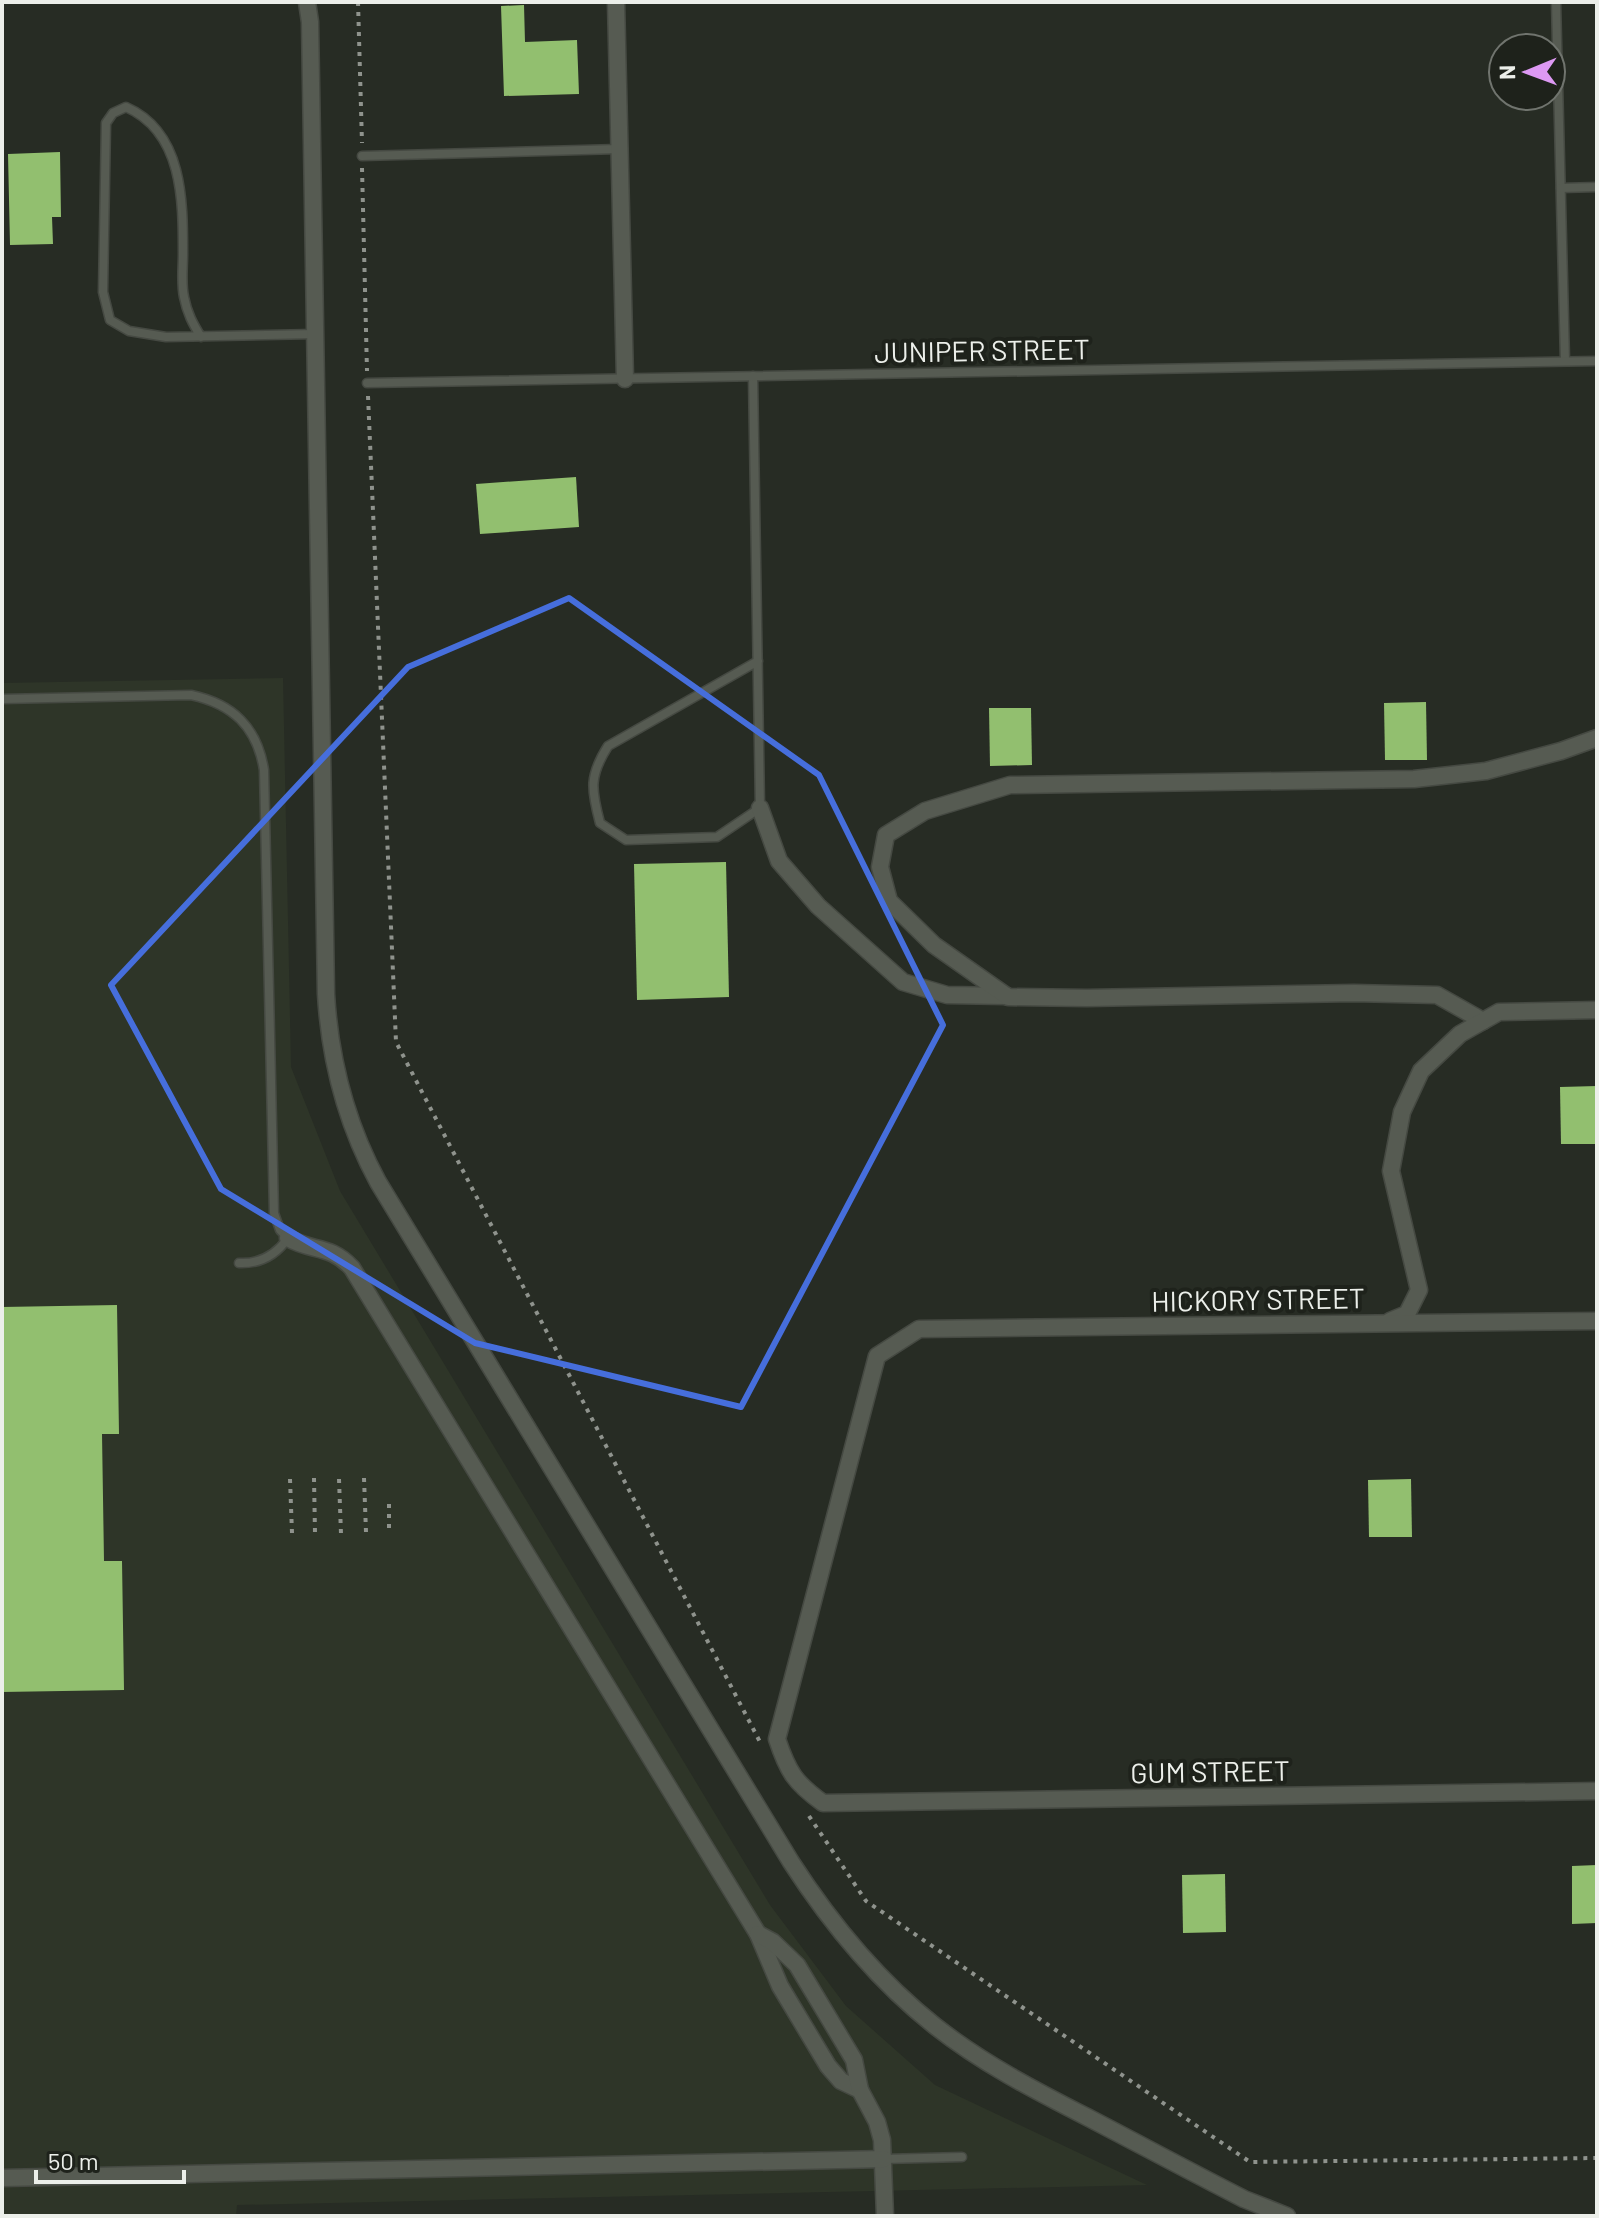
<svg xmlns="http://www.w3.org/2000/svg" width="1599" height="2218" font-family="Barlow,sans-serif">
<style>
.built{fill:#2e3528}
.building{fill:#92bf6f}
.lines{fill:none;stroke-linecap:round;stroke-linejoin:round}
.service-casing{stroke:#454942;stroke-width:11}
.minor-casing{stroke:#454942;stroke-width:19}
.path{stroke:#8f938d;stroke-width:4;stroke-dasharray:4 6;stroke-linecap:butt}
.service{stroke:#565b52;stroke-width:8}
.minor{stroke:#565b52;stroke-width:16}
.marked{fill:none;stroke:#466edc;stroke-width:6;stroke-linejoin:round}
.labels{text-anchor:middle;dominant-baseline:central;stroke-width:8;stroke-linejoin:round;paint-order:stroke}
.street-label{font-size:28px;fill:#ecefea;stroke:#1e221b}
</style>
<rect width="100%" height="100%" fill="#272c24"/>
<polygon class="built" points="283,678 291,1067 340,1191 770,1905 846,2006 935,2085 1147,2185 237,2205 236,2216 2,2216 2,683"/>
<g class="building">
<polygon points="524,5 525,42 577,40 579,94 504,96 501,6"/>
<polygon points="60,152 61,217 52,217 53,244 10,245 8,154"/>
<polygon points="576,477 579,527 480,534 476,484"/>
<polygon points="1426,702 1427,760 1385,760 1384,703"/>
<polygon points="989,708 1031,708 1032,765 990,766"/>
<polygon points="726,862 729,997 637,1000 634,864"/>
<polygon points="1597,1086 1597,1144 1561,1144 1560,1087"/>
<polygon points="117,1305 119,1434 102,1434 104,1561 122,1561 124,1690 2,1692 2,1307"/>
<polygon points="1411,1479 1412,1537 1369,1537 1368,1480"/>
<polygon points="1597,1865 1597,1923 1572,1924 1572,1866"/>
<polygon points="1225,1874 1226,1932 1183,1933 1182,1875"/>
</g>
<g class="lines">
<g class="service-casing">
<g id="service">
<polyline points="1556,2 1565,361"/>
<polyline points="362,156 619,149"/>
<polyline points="1561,188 1597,187"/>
<path d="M 201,337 C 193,324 187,313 184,297 C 181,283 183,268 183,254 C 183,200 183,132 126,107 L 113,113 L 106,123 L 103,292 L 110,320 L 129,331 L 166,337 L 315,334"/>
<path d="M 753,376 L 760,808 L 717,837 L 626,840 L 600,823 C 591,789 589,776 608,746 L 758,661"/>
<polyline points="367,383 1597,361"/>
<path d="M 2,699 L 191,695 C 233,704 257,727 264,770 L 274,1213 L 280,1230 L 288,1238 C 276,1255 260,1264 239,1263"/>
<polyline points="884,2159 962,2157"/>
</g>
</g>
<g class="minor-casing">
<g id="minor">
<path d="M 307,2 L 310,22 L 326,994 C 330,1062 346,1123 378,1182 L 791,1862 C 831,1924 877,1980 935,2026 C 982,2063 1034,2090 1087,2117 C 1139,2144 1191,2172 1244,2199 L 1287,2216"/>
<polyline points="616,2 625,379"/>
<polyline points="760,808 779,861 818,906 903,982 947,995 1007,996"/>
<polyline points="1483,1021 1437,995 1354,993 1087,998 1008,997 934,945 889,901 880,867 886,835 925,811 1010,785 1414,779 1486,771 1561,751 1597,738"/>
<path d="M 288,1238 C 312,1252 330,1244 352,1268 L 758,1934 L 780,1986 L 828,2066 L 841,2081 L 860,2090"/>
<polyline points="1390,1321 1407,1314 1419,1290 1391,1171 1402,1112 1421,1071 1460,1034 1499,1012 1597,1010"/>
<path d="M 1597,1321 L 919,1329 L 877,1356 L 777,1739 C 788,1772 795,1783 823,1803 L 1597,1791"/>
<polyline points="758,1934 773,1942 797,1965 854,2060 860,2090 877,2122 882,2140 885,2216"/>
<polyline points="2,2178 884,2159"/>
</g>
</g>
<g class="path">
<polyline points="358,2 362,143"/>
<polyline points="362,168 367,371"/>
<polyline points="368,396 396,1042 760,1742"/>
<polyline points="314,1478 315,1533"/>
<polyline points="364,1478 366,1532"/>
<polyline points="290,1479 292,1533"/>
<polyline points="339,1479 341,1534"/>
<polyline points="389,1504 389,1530"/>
<polyline points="809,1816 866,1901 1250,2162 1597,2158"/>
</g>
<use href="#service" class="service"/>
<use href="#minor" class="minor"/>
</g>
<path class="marked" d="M 569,598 L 819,775 L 943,1025 L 741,1407 L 475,1343 L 221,1189 L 111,985 L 408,667 Z"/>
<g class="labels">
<g class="street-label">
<text transform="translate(982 350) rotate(-1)">JUNIPER STREET</text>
<text transform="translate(1258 1299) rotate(-1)">HICKORY STREET</text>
<text transform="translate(1210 1771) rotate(-1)">GUM STREET</text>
</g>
</g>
<rect width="1599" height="2218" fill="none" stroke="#ecefea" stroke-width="8"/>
<g transform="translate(1527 72) rotate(269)"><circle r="38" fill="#1e221b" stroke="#70746e" stroke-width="2"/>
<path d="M0-6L14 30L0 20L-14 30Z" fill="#dd99f3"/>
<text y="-12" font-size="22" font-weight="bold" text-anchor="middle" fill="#ecefea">N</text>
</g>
<path d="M36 2170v12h148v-12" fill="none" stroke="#ecefea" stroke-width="4"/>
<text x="48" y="2170" font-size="24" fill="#ecefea" stroke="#1e221b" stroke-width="6" paint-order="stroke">50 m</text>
</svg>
